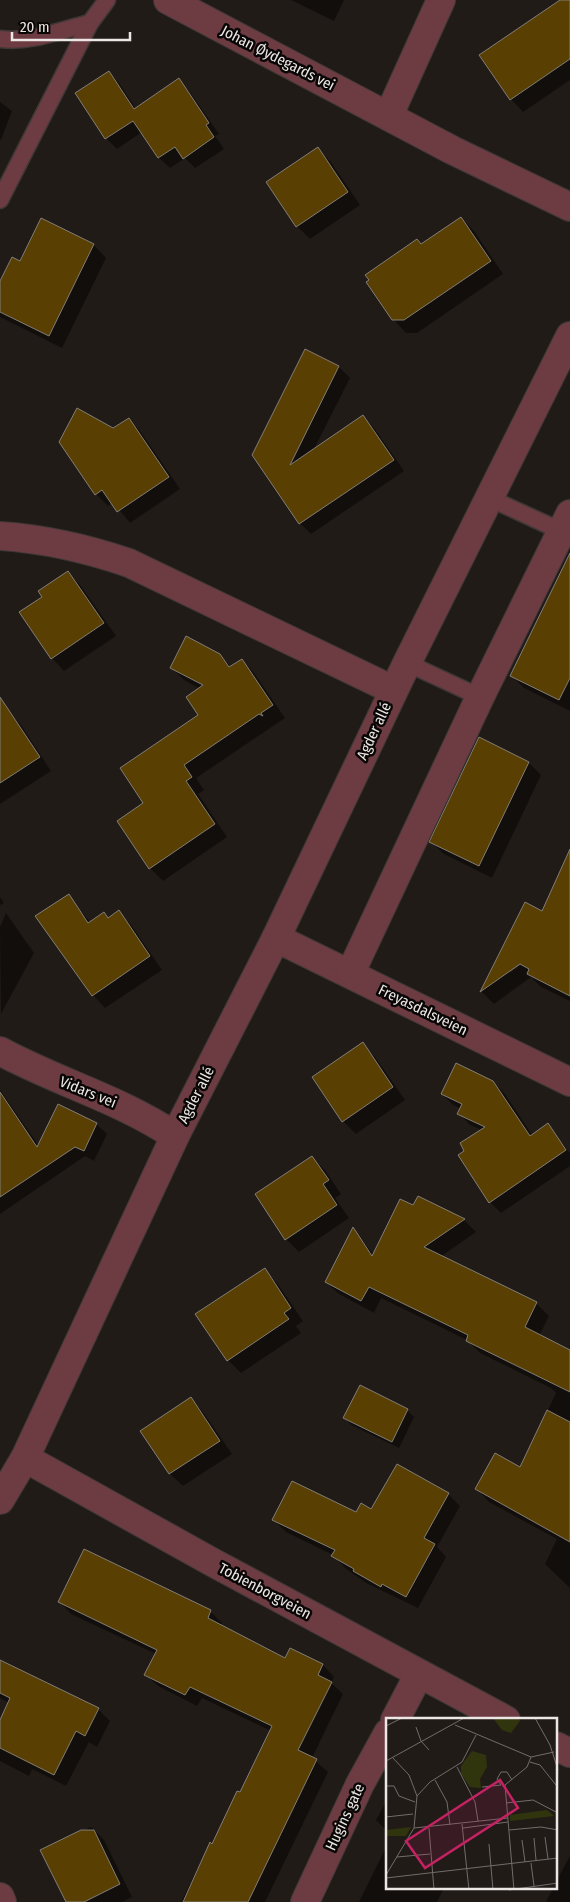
<svg xmlns="http://www.w3.org/2000/svg" width="570" height="1902" font-family="'Fira Sans Condensed',sans-serif">
<style>
.shadow{fill:#0007;fill-rule:evenodd}
.building{fill:#593f02;stroke:#827e77}
.lines{fill:none;stroke-linecap:round;stroke-linejoin:round}
.service-casing{stroke:#3d3835;stroke-width:19}
.minor-casing{stroke:#3d3835;stroke-width:30}
.service{stroke:#6d3b42;stroke-width:16}
.minor{stroke:#6d3b42;stroke-width:28}
.labels{text-anchor:middle;dominant-baseline:central;stroke-width:5;stroke-linejoin:round;paint-order:stroke}
.street-label{font-size:15px;fill:#ece7e5;stroke:#090706}
.inset-road{fill:none;stroke:#726d6a;stroke-width:1}
.view{fill:#c42262;fill-opacity:0.15;stroke:#c42262;stroke-width:2.5}
.inset-edge{fill:none;stroke:#ece7e5;stroke-width:2.5}
</style>
<rect width="100%" height="100%" fill="#211b18"/>
<g class="shadow">
<polygon points="291,0 344,0 334,21"/>
<polygon points="562,0 570,0 570,80 523,112 511,99"/>
<polygon points="109,72 119,83 136,109 178,80 189,91 219,134 215,136 224,149 195,168 185,158 170,168 159,158 142,132 117,149 106,138"/>
<polygon points="0,102 12,111 1,140 0,139"/>
<polygon points="318,149 330,161 360,205 310,239 297,226"/>
<polygon points="461,218 474,231 503,274 417,333 406,333 393,319 421,245"/>
<polygon points="94,245 106,258 62,348 0,317 0,283 21,263"/>
<polygon points="306,350 339,367 350,378 313,451 363,417 374,428 404,471 311,534 300,523 254,455"/>
<polygon points="129,419 140,431 180,489 130,523 113,502 108,506 96,494 113,430"/>
<polygon points="67,572 80,585 116,636 64,671 52,658"/>
<polygon points="570,578 570,711 524,688 511,675"/>
<polygon points="220,655 231,667 242,660 254,673 285,718 196,778 204,790 198,794 227,837 163,881 150,868 119,821 145,804 200,715 200,689 184,680 172,668"/>
<polygon points="9,712 21,725 51,771 0,804 0,718"/>
<polygon points="529,763 541,775 492,878 444,854 431,842"/>
<polygon points="68,896 91,923 104,914 109,919 119,912 131,925 162,970 105,1008 93,995"/>
<polygon points="0,897 4,903 0,905"/>
<path d="M 526,904 L 570,925 L 570,1001 L 541,987 L 531,977 L 494,1004 L 482,992 ZM 524,960 L 525,962 L 510,973 L 510,970 Z"/>
<polygon points="6,913 34,953 1,1014 0,927"/>
<polygon points="362,1044 375,1057 405,1100 356,1134 343,1121"/>
<polygon points="493,1082 505,1094 532,1135 547,1125 570,1153 570,1166 501,1213 490,1202 466,1151 482,1130 470,1125 459,1113 461,1109 453,1105 442,1094"/>
<polygon points="0,1090 39,1146 96,1124 107,1134 94,1161 85,1156 0,1214"/>
<polygon points="312,1158 325,1170 341,1194 335,1198 349,1218 299,1252 286,1239"/>
<polygon points="418,1198 464,1220 476,1232 440,1257 536,1303 549,1316 539,1336 570,1352 570,1588 545,1564 557,1539 489,1502 477,1489 520,1469 556,1393 551,1388 480,1353 467,1340 381,1298 374,1313 339,1294 326,1282 353,1229 374,1255 414,1207"/>
<polygon points="264,1270 277,1283 303,1321 296,1326 301,1333 241,1373 228,1360 197,1315"/>
<polygon points="191,1399 203,1412 232,1454 183,1486 170,1474 142,1431"/>
<polygon points="407,1410 414,1417 399,1448 351,1425 345,1418"/>
<polygon points="448,1494 460,1506 437,1547 446,1557 418,1608 366,1583 345,1568 333,1555 286,1532 274,1520 356,1514"/>
<polygon points="60,1602 210,1611 222,1623 221,1626 285,1660 290,1649 323,1665 334,1677 331,1683 343,1694 312,1758 328,1772 265,1902 181,1902 210,1844 213,1845 241,1794 271,1731 202,1698 197,1706 158,1686 146,1675 156,1654 71,1614"/>
<polygon points="0,1661 98,1709 110,1721 97,1747 89,1742 66,1786 32,1769 29,1776 0,1761 0,1723 9,1703 0,1698"/>
<polygon points="388,1798 388,1832 376,1820"/>
<polygon points="91,1827 104,1840 132,1897 122,1902 67,1902 42,1851"/>
<polygon points="388,1843 388,1888 444,1888 437,1902 359,1902"/>
<polygon points="570,1856 570,1902 546,1902 553,1888 556,1888 556,1882"/>
</g>
<g class="building">
<polygon points="560,0 570,0 570,59 510,100 479,55"/>
<polygon points="109,71 134,109 179,78 209,123 206,125 214,137 183,159 175,147 158,158 133,121 105,139 75,93"/>
<polygon points="318,147 348,192 296,227 266,182"/>
<polygon points="461,217 491,261 404,320 392,320 366,282 369,280 365,275 417,239 421,244"/>
<polygon points="41,218 94,244 49,336 0,312 0,281 12,257 20,261"/>
<polygon points="305,349 339,366 290,465 363,415 394,460 299,524 252,455"/>
<polygon points="77,408 113,428 129,418 169,477 117,512 102,490 95,495 59,442"/>
<polygon points="570,553 570,678 559,700 510,676"/>
<polygon points="68,571 104,623 51,659 19,612 42,597 38,591"/>
<polygon points="186,636 220,654 229,667 242,659 273,705 261,713 263,716 259,714 184,765 192,777 186,781 215,824 149,869 117,821 143,803 120,768 198,715 186,697 203,685 170,668"/>
<polygon points="0,697 40,757 0,783"/>
<polygon points="479,737 529,762 479,866 429,842"/>
<polygon points="570,849 570,996 527,974 529,969 520,964 480,992 525,902 542,911"/>
<polygon points="69,894 88,923 104,912 108,918 119,910 150,956 92,996 35,916"/>
<polygon points="363,1042 393,1087 342,1122 312,1077"/>
<polygon points="456,1063 493,1081 530,1136 548,1123 566,1150 489,1203 458,1155 464,1151 460,1143 485,1127 457,1114 462,1104 441,1094"/>
<polygon points="0,1092 37,1147 58,1104 97,1123 84,1151 75,1147 0,1197"/>
<polygon points="312,1156 329,1180 323,1184 337,1205 285,1240 255,1194"/>
<polygon points="418,1196 465,1219 424,1247 537,1302 525,1327 570,1350 570,1392 466,1341 468,1335 369,1287 361,1301 325,1282 353,1227 372,1256 400,1199 413,1205"/>
<polygon points="265,1268 291,1308 284,1313 289,1319 227,1361 195,1314"/>
<polygon points="360,1385 408,1409 392,1442 343,1418"/>
<polygon points="191,1397 220,1441 169,1474 140,1431"/>
<polygon points="547,1410 570,1422 570,1542 475,1489 495,1453 520,1467"/>
<polygon points="397,1464 449,1493 424,1538 435,1544 406,1597 382,1584 381,1587 353,1571 354,1569 331,1556 335,1550 272,1520 292,1481 356,1512 361,1503 371,1509"/>
<polygon points="84,1549 211,1610 208,1618 285,1658 290,1648 323,1664 318,1675 332,1682 298,1750 317,1759 248,1902 183,1902 210,1842 212,1844 237,1791 240,1792 272,1726 190,1687 185,1695 144,1675 157,1650 58,1602"/>
<polygon points="0,1660 99,1708 85,1736 76,1731 54,1775 0,1748 0,1720 10,1698 0,1693"/>
<polygon points="81,1830 94,1830 120,1884 84,1902 66,1902 40,1850"/>
</g>
<g class="lines">
<g class="service-casing">
<g id="service">
<path d="M 0,39 C 31,43 61,30 90,23"/>
<polyline points="0,200 90,23 107,0"/>
<polyline points="489,498 561,531"/>
<polyline points="407,663 480,697"/>
</g>
</g>
<g class="minor-casing">
<g id="minor">
<polyline points="168,0 452,150 570,207"/>
<polyline points="389,115 441,0"/>
<path d="M 0,536 C 46,539 85,548 129,563 L 393,690"/>
<polyline points="276,938 570,1082"/>
<polyline points="350,974 480,697 570,514"/>
<path d="M 0,1051 C 57,1082 120,1099 175,1136"/>
<polyline points="25,1458 212,1562 506,1720"/>
<polyline points="0,1500 25,1458 175,1136 276,938 407,663 570,336"/>
<polyline points="395,1720 419,1674"/>
<polyline points="556,1746 570,1753"/>
<polyline points="0,1897 2,1902"/>
<polyline points="305,1902 360,1784 388,1733"/>
</g>
</g>
<use href="#service" class="service"/>
<use href="#minor" class="minor"/>
</g>
<g class="labels">
<g class="street-label">
<text transform="translate(278 58) rotate(27)">Johan Øydegards vei</text>
<text transform="translate(374 731) rotate(-65)">Agder allé</text>
<text transform="translate(423 1010) rotate(26)">Freyasdalsveien</text>
<text transform="translate(88 1092) rotate(22)">Vidars vei</text>
<text transform="translate(196 1095) rotate(-63)">Agder allé</text>
<text transform="translate(265 1591) rotate(28)">Tobienborgveien</text>
<text transform="translate(345 1817) rotate(-65)">Hugins gate</text>
</g>
</g>
<g transform="translate(386 1718)">
<rect width="171" height="171" fill="#211b18"/>
<path d="M 107,0 L 132,0 L 134,3 L 125,15 L 116,12 ZM 86,33 L 100,37 L 101,49 L 94,61 L 95,70 L 84,69 L 75,56 L 75,48 ZM 161,92 L 168,98 L 124,103 L 124,97 ZM 25,109 L 20,118 L 0,118 L 0,112 Z" fill="#30350d"/>
<path class="inset-road" d="M 149,0 L 164,27 L 172,52M 69,7 L 145,39 L 168,34M 0,8 L 16,0M 30,9 L 35,23 L 43,32M 6,39 L 23,57 L 31,78M 0,43 L 78,0M 144,44 L 154,47 L 170,67M 71,49 L 89,84 L 92,103M 49,62 L 61,84 L 64,107M 115,67 L 111,61 L 115,54 L 121,54 L 126,62M 0,68 L 8,68 L 13,78 L 29,84M 96,69 L 115,67M 120,85 L 147,82 L 172,95M 0,99 L 27,96M 76,106 L 83,172M 28,110 L 122,100M 43,110 L 48,172M 77,110 L 122,104M 123,112 L 155,109 L 172,112M 159,119 L 162,141M 148,120 L 150,142M 136,122 L 139,144M 103,126 L 107,172M 11,139 L 44,136M 145,145 L 148,168M 0,157 L 28,110 L 31,78 L 44,64 L 76,44 L 90,17M 0,160 L 172,140M 123,172 L 172,165M 128,172 L 119,67 L 141,49 L 145,39"/>
<path class="view" d="M 114,62 L 132,90 L 39,150 L 20,123 Z"/>
<rect width="171" height="171" class="inset-edge"/>
</g>
<path d="M12 32v8h118v-8" fill="none" stroke="#ece7e5" stroke-width="2.5"/>
<text x="20" y="32" font-size="15" fill="#ece7e5" stroke="#090706" stroke-width="4" paint-order="stroke">20 m</text>
</svg>
